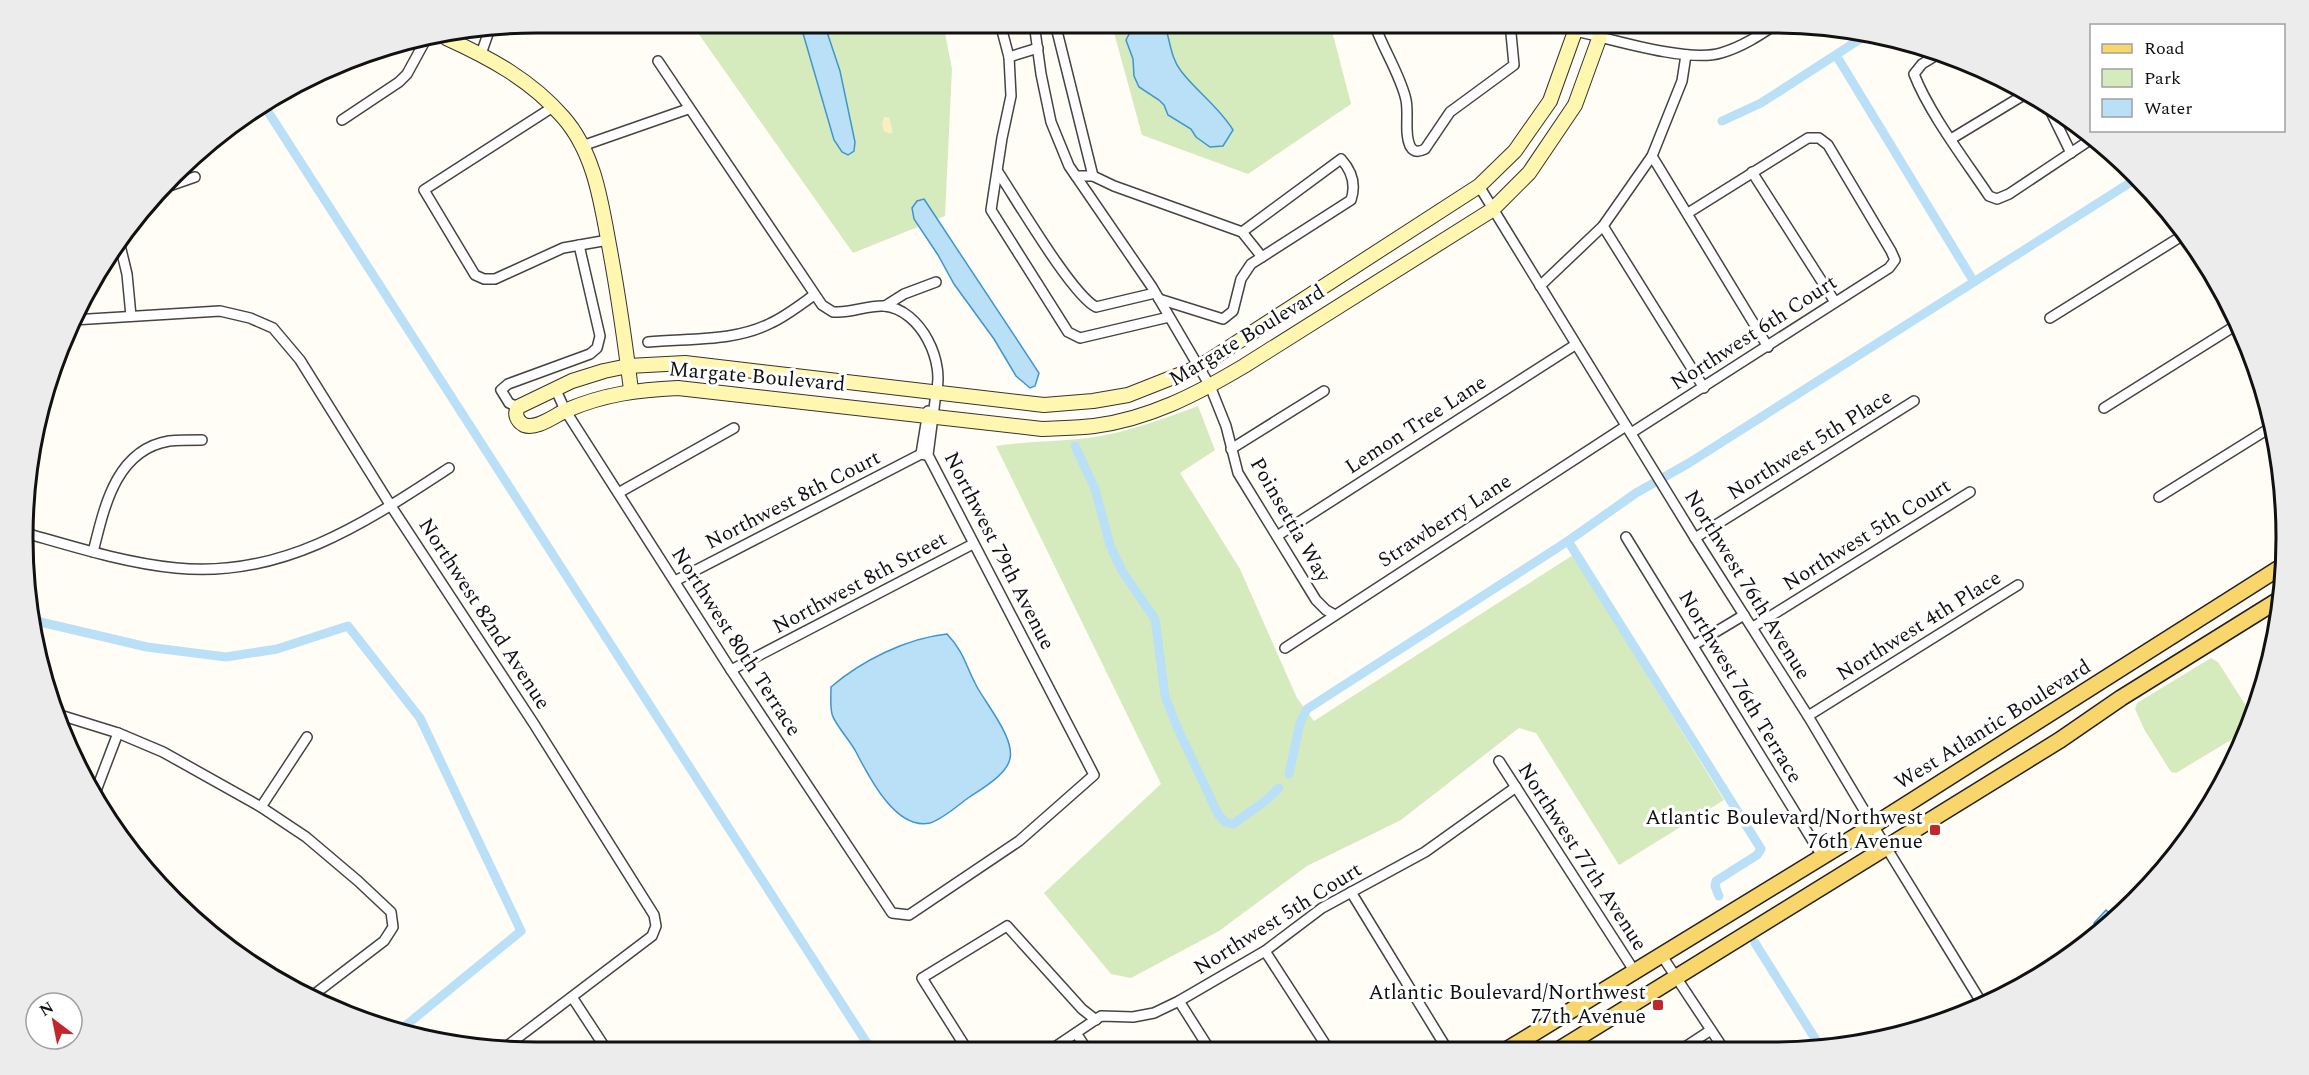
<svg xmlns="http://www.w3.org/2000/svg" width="2309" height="1075" font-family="Spectral,serif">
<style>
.green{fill:#d5ebbd}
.sand{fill:#fbeec1}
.water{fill:#b9e0f7;stroke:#3f96cf;stroke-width:1.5}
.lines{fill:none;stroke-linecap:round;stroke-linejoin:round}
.canal{stroke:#b9e0f7;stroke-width:9}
.street-casing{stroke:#444;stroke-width:12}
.secondary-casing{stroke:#333;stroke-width:16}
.primary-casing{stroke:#222;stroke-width:18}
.street{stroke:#fff;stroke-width:9}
.secondary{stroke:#fff6b0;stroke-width:14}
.primary{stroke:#f9d66b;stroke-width:15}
.poi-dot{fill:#c4262e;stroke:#fff;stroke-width:2}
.labels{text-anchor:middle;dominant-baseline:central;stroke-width:6;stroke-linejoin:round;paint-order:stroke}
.street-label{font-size:21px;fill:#111;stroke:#fff}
.poi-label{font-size:21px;fill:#111;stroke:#fff;text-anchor:end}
.rim{fill:none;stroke:#111;stroke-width:3}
</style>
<rect width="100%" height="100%" fill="#fffdf5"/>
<g class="green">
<polygon points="691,23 943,23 952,69 945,216 853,253"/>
<polygon points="1114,23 1330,23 1351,104 1248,174 1142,135 1113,29"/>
<path d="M 1198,406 L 1215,450 L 1180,473 L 1240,569 L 1297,698 L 1314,721 L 1573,555 L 1724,800 L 1619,865 L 1536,733 L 1519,728 L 1401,820 L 1307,866 L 1219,931 L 1131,978 L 1111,974 L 1044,893 L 1161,784 L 996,446 C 1027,441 1057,442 1088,438 C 1126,433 1163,419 1198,406 Z"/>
<polygon points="2211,658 2218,662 2253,717 2249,729 2176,773 2171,772 2144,729 2135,709 2137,703"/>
</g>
<polygon class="sand" points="884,117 889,117 893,132 890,134 884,131 882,125"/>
<g class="water">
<polygon points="800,23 824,23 840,71 855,142 854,151 848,155 842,152 834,140"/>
<path d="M 1135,23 L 1164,23 C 1170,38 1170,57 1181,71 C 1197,92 1219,107 1233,130 L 1223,146 L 1210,147 L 1196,137 L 1191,129 L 1168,115 L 1164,105 L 1159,100 L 1139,87 L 1134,76 L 1133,59 L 1126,40 Z"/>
<polygon points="924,199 1039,373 1035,386 1030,388 1016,376 994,339 954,284 938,255 914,219 912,208 917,201"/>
<path d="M 947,634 C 964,652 965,664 976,685 C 985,703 1018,741 1009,762 C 1004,776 980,790 968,798 C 957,806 943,819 930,823 C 896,831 869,777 856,752 C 851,742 834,723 832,714 C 830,706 831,695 831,687 C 861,661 907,638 947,634 Z"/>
<polygon points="2106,910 2114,917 2101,930 2094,923"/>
</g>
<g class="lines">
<g class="canal">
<polyline points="1836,55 1974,282"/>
<polyline points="265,107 872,1051"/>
<polyline points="1722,121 1761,103 1871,32"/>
<polyline points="1075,446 1095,489 1110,545 1122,571 1155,619 1165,696 1177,727 1218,814 1225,822 1233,824 1264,802 1279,788"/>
<polyline points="1568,541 1761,849 1757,855 1716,881 1715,886 1719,896"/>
<polyline points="32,620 147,647 226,657 277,649 348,626 420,718 521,931 399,1031"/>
<polyline points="1289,774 1300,723 1307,709 1568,541 1636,493 1689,463 2139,177"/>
<polyline points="1755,943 1821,1048"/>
</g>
<g class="street-casing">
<g id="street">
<polyline points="1000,23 1009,57 1011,96 1002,138 991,210 1068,332 1080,338 1169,317"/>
<polyline points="1034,23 1041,74 1051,122 1069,166 1152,287 1210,386 1226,426 1238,473 1316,600 1326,610 1335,615"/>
<polyline points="1055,23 1093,176"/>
<path d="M 1374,23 C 1382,47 1401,76 1406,100 C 1409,114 1404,133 1410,146 C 1414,153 1419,152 1425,149 L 1450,112 L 1514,65 L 1510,23"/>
<path d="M 1576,31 C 1611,39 1688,63 1721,53 C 1742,47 1760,35 1778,23"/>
<path d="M 1940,53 L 1922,64 L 1914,74 C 1929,113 1965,160 1989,196 L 1997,199 L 2009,194 L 2093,138"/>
<polyline points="481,54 489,31"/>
<polyline points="1009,57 1038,48"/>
<path d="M 658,61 L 822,305 L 833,312 L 838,312 C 854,312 869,305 884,306 C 921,309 947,364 935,396"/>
<polyline points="2047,104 2071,153"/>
<polyline points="553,107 424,190 475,275 484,279 495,279 563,248 608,240"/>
<polyline points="342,120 399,82 407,74 425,41"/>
<polyline points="1951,139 2027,93"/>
<polyline points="582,146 688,109"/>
<polyline points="1652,156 1768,347"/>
<path d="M 998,172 C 1016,199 1072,295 1096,307 L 1155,293"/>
<polyline points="1752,172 1835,302"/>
<polyline points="1076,176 1093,176 1114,186 1242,232 1262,257"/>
<polyline points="172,185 195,177"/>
<polyline points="1479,186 1695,538 1808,716 1886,847 1983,1005"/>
<polyline points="1603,226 1704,388"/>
<polyline points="119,241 127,274 131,316"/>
<polyline points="1540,286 1603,226 1652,156 1682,81 1686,55"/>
<path d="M 1159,299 L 1223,319 L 1233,311 L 1241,279 L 1251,264 L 1351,200 C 1356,185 1352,171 1341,159 L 1242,232"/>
<polyline points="885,306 904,294 936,282"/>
<polyline points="2050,318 2185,234"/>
<polyline points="73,320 220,311 250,318 273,328 300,360 391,506 534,724 654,915 656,926 652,936 503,1049"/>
<path d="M 648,342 C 689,338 734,342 771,323 C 786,316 800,305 814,295"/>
<polyline points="555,388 565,410 731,670 892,913 909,915 1019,841 1094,775 928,455 936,393"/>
<polyline points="518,407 509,403 501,390 508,384 590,354 597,348 600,336 579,245"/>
<polyline points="2104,408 2238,324"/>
<polyline points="1631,433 1889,268 1895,260 1891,251 1828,145 1819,138 1808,138 1688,213"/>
<polyline points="1231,449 1324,391"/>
<polyline points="921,454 928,411"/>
<polyline points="620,492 734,428"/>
<polyline points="2159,497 2273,426"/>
<path d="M 29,534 C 78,548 126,563 176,568 C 282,579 365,523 449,468"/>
<polyline points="1277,536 1575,345"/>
<polyline points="1626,537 1822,856"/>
<polyline points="1695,538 1914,401"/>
<path d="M 93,552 C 104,509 115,450 169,441 C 180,440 191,440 202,440"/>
<polyline points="675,581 921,454 926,455"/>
<polyline points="1753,627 1970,492"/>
<polyline points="1694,645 1744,615"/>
<polyline points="1285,648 1626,426"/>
<polyline points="731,670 973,544"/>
<polyline points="60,715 118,733 163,752 261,807 306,837 358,881 391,912 393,927 384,941 312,996"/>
<polyline points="1808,716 2018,585"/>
<polyline points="1499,761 1635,972"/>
<polyline points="94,796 118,733"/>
<polyline points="261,807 307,737"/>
<polyline points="1351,892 1447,1049"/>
<polyline points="1265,951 1329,1050"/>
<polyline points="1662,956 1723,1048"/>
<polyline points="572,997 608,1052"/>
<polyline points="1179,1001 1210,1050"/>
<polyline points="1076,1033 1088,1051"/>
<polyline points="1682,1049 1711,1030"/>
<polyline points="968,1051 922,978 1007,926 1082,1009 1096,1020"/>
<polyline points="1049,1051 1101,1016 1133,1017 1154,1013 1179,1001 1265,951 1322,908 1425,852 1516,787"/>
</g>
</g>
<g class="secondary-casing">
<g id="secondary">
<path d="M 1578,23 L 1550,101 L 1515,151 L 1479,186 L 1199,367 L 1128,395 L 1093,401 L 1044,405 L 685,363 L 628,366 L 604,371 L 572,381 L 518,407 C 514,414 517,421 524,425 C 537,430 555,415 567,410 C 605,394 637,390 678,388 L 1042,429 C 1059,428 1077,428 1094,426 C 1149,419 1197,394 1244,366 L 1492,210 L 1529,173 L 1575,105 L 1600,36 L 1601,23"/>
<path d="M 446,38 C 490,58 531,80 563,117 C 594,152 601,201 609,245 C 618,293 625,342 631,390"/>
<polyline points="196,923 204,928"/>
</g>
</g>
<g class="primary-casing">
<g id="primary">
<polyline points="1508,1049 1874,825 2284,565"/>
<polyline points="1560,1049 2060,740 2121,698 2280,599"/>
</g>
</g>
<use href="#street" class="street"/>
<use href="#secondary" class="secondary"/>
<use href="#primary" class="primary"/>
</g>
<g class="poi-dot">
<rect x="1929" y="824" width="12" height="12" rx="3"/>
<rect x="1652" y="999" width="12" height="12" rx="3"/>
</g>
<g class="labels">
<g class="street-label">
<text transform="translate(1754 333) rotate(-33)">Northwest 6th Court</text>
<text transform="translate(1247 336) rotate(-31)">Margate Boulevard</text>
<text transform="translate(757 377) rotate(5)">Margate Boulevard</text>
<text transform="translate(1416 425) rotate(-33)">Lemon Tree Lane</text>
<text transform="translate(1810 445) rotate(-32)">Northwest 5th Place</text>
<text transform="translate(793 500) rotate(-27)">Northwest 8th Court</text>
<text transform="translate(1290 520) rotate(60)">Poinsettia Way</text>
<text transform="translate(1445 521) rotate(-33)">Strawberry Lane</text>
<text transform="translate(1867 535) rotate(-32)">Northwest 5th Court</text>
<text transform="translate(999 551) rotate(63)">Northwest 79th Avenue</text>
<text transform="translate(860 583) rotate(-28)">Northwest 8th Street</text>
<text transform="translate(1747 585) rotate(58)">Northwest 76th Avenue</text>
<text transform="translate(484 614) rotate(57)">Northwest 82nd Avenue</text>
<text transform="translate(1919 626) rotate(-32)">Northwest 4th Place</text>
<text transform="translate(736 642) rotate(57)">Northwest 80th Terrace</text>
<text transform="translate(1740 687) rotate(59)">Northwest 76th Terrace</text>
<text transform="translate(1993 725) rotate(-32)">West Atlantic Boulevard</text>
<text transform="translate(1582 857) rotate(57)">Northwest 77th Avenue</text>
<text transform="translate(1278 919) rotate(-32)">Northwest 5th Court</text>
</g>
<g class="poi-label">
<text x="1923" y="818">Atlantic Boulevard/Northwest<tspan x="1923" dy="24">76th Avenue</tspan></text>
<text x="1646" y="993">Atlantic Boulevard/Northwest<tspan x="1646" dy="24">77th Avenue</tspan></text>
</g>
</g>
<path d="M0 0H2309V1075H0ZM537 33H1772A504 504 0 0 1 2276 537V538A504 504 0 0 1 1772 1042H537A504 504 0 0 1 33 538V537A504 504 0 0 1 537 33Z" fill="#ececec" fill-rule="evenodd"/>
<path class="rim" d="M537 33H1772A504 504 0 0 1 2276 537V538A504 504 0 0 1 1772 1042H537A504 504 0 0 1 33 538V537A504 504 0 0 1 537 33Z"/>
<rect x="2090" y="24" width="195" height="108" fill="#ffffff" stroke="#a0a0a0" stroke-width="1.5"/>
<rect x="2102" y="44" width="30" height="9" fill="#f9d66b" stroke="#a0a0a0" stroke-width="1.5"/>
<text x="2144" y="54" font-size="18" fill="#111111">Road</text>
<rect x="2102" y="69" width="30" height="18" fill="#d5ebbd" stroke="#a0a0a0" stroke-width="1.5"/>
<text x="2144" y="84" font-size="18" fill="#111111">Park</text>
<rect x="2102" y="99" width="30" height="18" fill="#b9e0f7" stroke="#a0a0a0" stroke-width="1.5"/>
<text x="2144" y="114" font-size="18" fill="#111111">Water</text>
<g transform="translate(54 1021) rotate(328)"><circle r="28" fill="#ffffff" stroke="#a0a0a0" stroke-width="1.5"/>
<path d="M0-4.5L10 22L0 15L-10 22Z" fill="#c4262e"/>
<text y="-9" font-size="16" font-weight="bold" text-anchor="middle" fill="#111111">N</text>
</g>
</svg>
